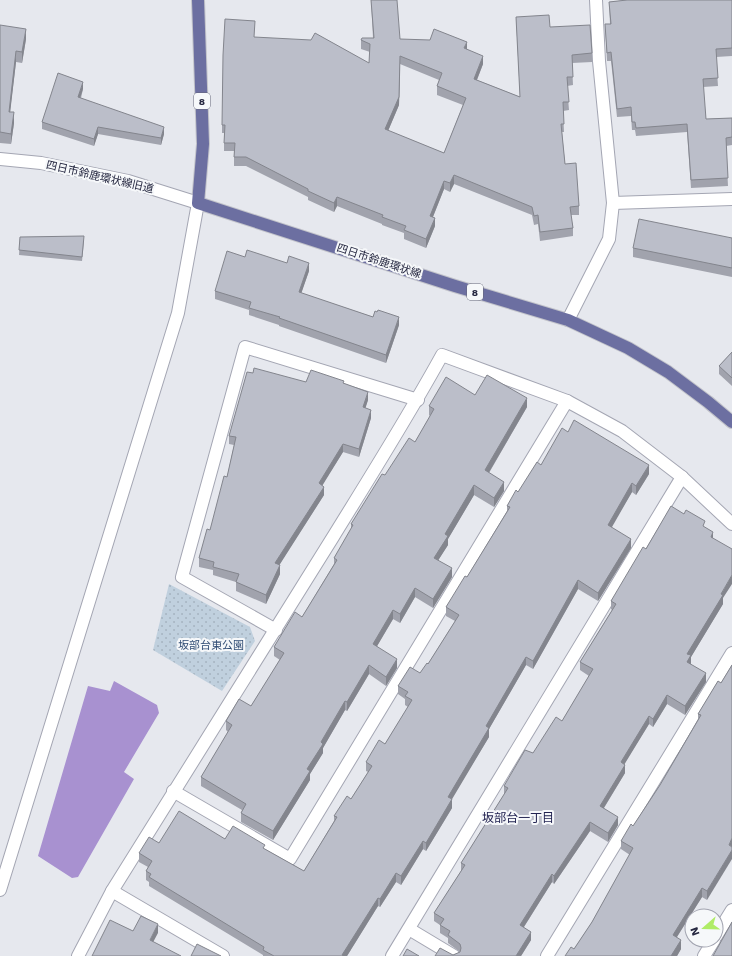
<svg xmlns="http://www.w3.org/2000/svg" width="732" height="956" font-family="'Work Sans','Noto Sans JP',sans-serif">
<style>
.park{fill:url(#park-dots)}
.water{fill:#a891d0}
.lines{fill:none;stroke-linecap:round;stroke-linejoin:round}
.minor-casing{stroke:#a4a6b3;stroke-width:14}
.major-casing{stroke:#c2c3ca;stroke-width:14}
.minor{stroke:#fff;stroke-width:12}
.major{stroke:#6c6fa1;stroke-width:12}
.wall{fill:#a1a3ad;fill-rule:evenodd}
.shaded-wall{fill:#83858d}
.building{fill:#bbbec9;stroke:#83858d;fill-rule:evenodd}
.labels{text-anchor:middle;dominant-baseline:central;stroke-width:4;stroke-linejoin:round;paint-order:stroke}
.shield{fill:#f6f8fa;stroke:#646678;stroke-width:1}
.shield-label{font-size:10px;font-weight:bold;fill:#252740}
.street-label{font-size:11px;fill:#252740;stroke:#f6f8fa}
.park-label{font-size:11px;fill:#314d75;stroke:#f6f8fa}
.neighbourhood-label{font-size:12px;fill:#222351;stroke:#f6f8fa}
</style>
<defs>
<pattern id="park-dots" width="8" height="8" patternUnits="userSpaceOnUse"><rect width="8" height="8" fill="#c0d0de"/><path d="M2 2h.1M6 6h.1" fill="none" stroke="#a5b3c0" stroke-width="1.8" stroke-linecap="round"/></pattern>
</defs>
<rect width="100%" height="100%" fill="#e6e8ee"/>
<polygon class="park" points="169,584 250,627 255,641 222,691 153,650"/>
<polygon class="water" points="114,681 157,705 159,713 124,772 134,779 78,877 72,878 38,856 88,686 110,691"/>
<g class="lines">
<g class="minor-casing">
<g id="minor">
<polyline points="0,159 41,163 128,181 198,203 178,313 0,890"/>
<polyline points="613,203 732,199"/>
<polyline points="568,320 609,239 613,203 599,61 596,0"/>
<polyline points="276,630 182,577 245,347 418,400"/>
<polyline points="173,791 290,859 567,401"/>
<polyline points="409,929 454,956"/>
<polyline points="716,936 732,910"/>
<polyline points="78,956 112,891"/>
<path d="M 223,956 L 112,891 C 185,772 260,655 333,537 C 370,477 408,417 442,355 L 567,401 L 622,431 L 682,477 L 732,524"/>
<polyline points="392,956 682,477"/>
<polyline points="547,956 732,653"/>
<polyline points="704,956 714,940"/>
</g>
</g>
<g class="major-casing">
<polyline id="major" points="198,0 203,144 198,203 455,286 568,320 628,348 668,372 708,402 732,422"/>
</g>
<use href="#minor" class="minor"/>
<use href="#major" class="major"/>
</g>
<g class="wall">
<path d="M 371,0 L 400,39 L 467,49 L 483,64 L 477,80 L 520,97 L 516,17 L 550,27 L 592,53 L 592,62 L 572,63 L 573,85 L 567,86 L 569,110 L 563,111 L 564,132 L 562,132 L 565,164 L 579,206 L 579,215 L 571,215 L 573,228 L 573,236 L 540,241 L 538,224 L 534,225 L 532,215 L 454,184 L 450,192 L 444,189 L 433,217 L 435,226 L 426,248 L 404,239 L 404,233 L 382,225 L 382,224 L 337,206 L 334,212 L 308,200 L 308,197 L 246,166 L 234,166 L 234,151 L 224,151 L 224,133 L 222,133 L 222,125 L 254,37 L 369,63 L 370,52 L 361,49 L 361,40 L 373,38 ZM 400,64 L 439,80 L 437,86 L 437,95 L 463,105 L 444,153 L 388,131 L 399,105 Z"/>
<polygon points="626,0 732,0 732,56 716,57 718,86 703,87 706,119 732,118 732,145 726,146 728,186 691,188 687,132 636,136 635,130 632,130 631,116 617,117 611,61 607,61 605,24 610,24 609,2"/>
<polygon points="0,25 26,39 22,63 16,62 10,112 14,123 11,144 0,143"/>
<polygon points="83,89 81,98 164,134 161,145 98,134 94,146 42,129 42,122"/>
<polygon points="20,237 84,241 82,261 19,255"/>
<polygon points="732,238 732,277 633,257 633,248"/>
<polygon points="309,271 301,293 373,317 399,325 386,363 279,326 279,325 249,315 249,310 215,299 215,291"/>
<polygon points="732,352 732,386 719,374 719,366"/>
<polygon points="253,373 306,382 344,383 368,400 365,408 371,418 359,457 343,452 322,485 324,495 279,565 280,574 266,604 236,591 236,582 213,575 213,570 199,567 199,558 210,530 227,477 234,445 229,444 229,436"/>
<polygon points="475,395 527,407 489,473 504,491 494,507 474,495 448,539 448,545 438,560 452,577 433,608 415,597 400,623 393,619 377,646 397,668 386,686 369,674 347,711 345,710 323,748 323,753 310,774 310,780 273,840 241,822 241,813 242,810 201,786 201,777 228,732 226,730 226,721 251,706 280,660 274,656 274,647 302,617 334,564 334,558 351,530 351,524 385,475 415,442 430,416 429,415 429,406"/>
<polygon points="568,432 649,474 636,495 632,492 611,527 631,548 598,601 578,589 533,669 526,665 489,729 489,737 451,799 452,808 426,851 423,849 401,885 396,882 380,907 378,906 347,956 263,956 263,955 149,886 149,882 146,880 146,871 148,867 139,862 139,853 159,843 225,839 265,849 304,871 334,821 334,816 351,799 368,772 366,771 366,762 385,744 408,707 405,705 405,699 398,694 398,686 420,673 428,664 455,621 446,616 446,607 467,577 507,511 507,506"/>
<polygon points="705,527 713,538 723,598 723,604 691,657 690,664 706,682 685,715 667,704 653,727 649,724 624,764 625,773 604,808 618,825 608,842 590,831 554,884 552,882 524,927 531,940 521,956 435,956 453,955 460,952 448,943 448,938 440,933 440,925 434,921 434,913 461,871 461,863 504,795 504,786 562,721 589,676 580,670 580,662 612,610 611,609 611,601 646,549"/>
<polygon points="718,681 707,900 702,897 677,937 681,949 677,956 565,956 574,949 592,922 630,855 621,849 621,841 633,826 660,785 698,719 698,714"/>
</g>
<g class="shaded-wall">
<polygon points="26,29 26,39 22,63 22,52"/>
<polygon points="467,42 467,51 464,48"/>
<polygon points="16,51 16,62 9,122 9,112"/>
<polygon points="483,56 483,64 474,87 474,79"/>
<polygon points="400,64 399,105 385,138 385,129"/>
<polygon points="83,82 83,89 78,104 78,97"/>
<polygon points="14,112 14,123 11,144 11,134"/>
<polygon points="98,127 98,134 94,146 94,139"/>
<polygon points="164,127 164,134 161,145 161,138"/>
<polygon points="454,175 454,184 450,192 450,183"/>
<polygon points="444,181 444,189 430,224 430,216"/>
<polygon points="337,197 337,206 334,212 334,203"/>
<polygon points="435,218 435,226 426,248 426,239"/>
<polygon points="309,263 309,271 299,300 299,292"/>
<polygon points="399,317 399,325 386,363 386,355"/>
<polygon points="368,392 368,400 363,416 363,407"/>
<polygon points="527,398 527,407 485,479 485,470"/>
<polygon points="371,410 371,418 359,457 359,449"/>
<polygon points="343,444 343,452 319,491 319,483"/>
<polygon points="649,465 649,474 636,495 636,486"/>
<polygon points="504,482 504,491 494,507 494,498"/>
<polygon points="632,483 632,492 608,534 608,525"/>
<polygon points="474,485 474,495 448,539 448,545 434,567 434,558 445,534"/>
<polygon points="324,487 324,495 275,572 275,563"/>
<polygon points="713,532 713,541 711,537"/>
<polygon points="631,539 631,548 598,601 598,593"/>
<polygon points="280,565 280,574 266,604 266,595"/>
<polygon points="452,568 452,577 433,608 433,599"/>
<polygon points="732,575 732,584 723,598 723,604 691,657 691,664 687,670 687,654"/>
<polygon points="578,580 578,589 533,669 533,661"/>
<polygon points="415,588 415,597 400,623 400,614"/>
<polygon points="393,610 393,619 373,653 373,644"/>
<polygon points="526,657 526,665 489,729 489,737 448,806 448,797 486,726"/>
<polygon points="397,659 397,668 386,686 386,677"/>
<polygon points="369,665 369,674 347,711 347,702"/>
<polygon points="706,673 706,682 685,715 685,706"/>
<polygon points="667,695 667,704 653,727 653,719"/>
<polygon points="345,701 345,710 323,748 323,753 310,774 310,780 273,840 273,831 307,769 321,742"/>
<polygon points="649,716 649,724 621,770 621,762"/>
<polygon points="625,765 625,773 600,814 600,806"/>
<polygon points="452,799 452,808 426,851 426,843"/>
<polygon points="618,817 618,825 608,842 608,833"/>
<polygon points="590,822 590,831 554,884 554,876"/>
<polygon points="732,838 732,847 729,845"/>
<polygon points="423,841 423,849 401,885 401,876"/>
<polygon points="732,850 732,859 707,900 707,891"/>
<polygon points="396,873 396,882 380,907 380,899"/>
<polygon points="552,874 552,882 520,933 520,925"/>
<polygon points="702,888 702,897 673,943 673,935"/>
<polygon points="378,898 378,906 347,956 342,956 342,955"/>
<polygon points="158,924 158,933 150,948 150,940"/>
<polygon points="531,932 531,940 521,956 516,956"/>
<polygon points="681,940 681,949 677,956 671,956"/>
</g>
<g class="building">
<path d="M 371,0 L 397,0 L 400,39 L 430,40 L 434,29 L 467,42 L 464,48 L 483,56 L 474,79 L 520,97 L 516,17 L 549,15 L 550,27 L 590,25 L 592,53 L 572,55 L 573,77 L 567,77 L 569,102 L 563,102 L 564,124 L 561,124 L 565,164 L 576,163 L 579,206 L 570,207 L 573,228 L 540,232 L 538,215 L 534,216 L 532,207 L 454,175 L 450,183 L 444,181 L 430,216 L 435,218 L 426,239 L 404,230 L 406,226 L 382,217 L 383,215 L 337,197 L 334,203 L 308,191 L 308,189 L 246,157 L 234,157 L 235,143 L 224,143 L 225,125 L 222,125 L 223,55 L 225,19 L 255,21 L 254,37 L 311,40 L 315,33 L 369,63 L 370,44 L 361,40 L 362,38 L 374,38 ZM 400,56 L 442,73 L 437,86 L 466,98 L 444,153 L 385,129 L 399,97 Z"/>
<polygon points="627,0 732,0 732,48 716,49 718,78 703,79 706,119 732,118 732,137 726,138 728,178 691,180 687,124 636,128 635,122 632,122 631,107 617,109 611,52 607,53 605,24 611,24 609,2"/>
<polygon points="0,25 26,29 22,52 16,51 9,112 14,112 11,134 0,132"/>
<polygon points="58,73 83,82 78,97 164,127 161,138 98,127 94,139 42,122"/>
<polygon points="639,219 732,238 732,268 633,248"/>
<polygon points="84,236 82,257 19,250 20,237"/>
<polygon points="247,250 287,263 289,256 309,263 299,292 373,317 375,311 377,312 378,310 399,317 386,355 279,318 280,317 249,308 251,302 215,291 227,251 245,257"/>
<polygon points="732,352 732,378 719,366"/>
<polygon points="254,368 306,382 311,370 344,381 343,383 368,392 363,407 371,410 359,449 343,444 319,483 324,487 275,563 280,565 266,595 236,582 239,574 213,567 214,562 199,558 207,529 210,530 224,476 227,477 236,437 229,436 247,372 253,373"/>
<polygon points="487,375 527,398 485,470 504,482 494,498 474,485 445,534 448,536 434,558 452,568 433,599 415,588 400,614 393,610 373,644 397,659 386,677 369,665 347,702 345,701 321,742 323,744 307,769 310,771 273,831 241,813 246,804 201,777 232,725 226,721 239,699 251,706 284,653 274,647 295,612 302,617 337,560 334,558 353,525 351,524 382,474 385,475 409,438 415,442 434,409 429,406 446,377 475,395"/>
<polygon points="574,420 649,465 636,486 632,483 608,525 631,539 598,593 578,580 533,661 526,657 486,726 489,728 448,797 452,799 426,843 423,841 401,876 396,873 380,899 378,898 342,955 344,956 274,956 263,950 264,947 149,877 151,874 146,871 152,861 139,853 149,837 159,843 179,811 225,839 233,826 265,845 263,848 304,871 337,817 334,816 347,796 351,799 372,766 366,762 379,740 385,744 412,700 405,696 408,692 398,686 410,667 420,673 427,663 428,664 459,615 446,607 465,576 467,577 510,507 507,506 516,490 518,492 537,462 541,465 562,428 568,432"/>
<polygon points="671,506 684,514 686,510 705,521 703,526 713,532 711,537 732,549 732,575 721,594 723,595 687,654 691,655 687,662 706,673 685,706 667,695 653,719 649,716 621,762 625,765 600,806 618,817 608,833 590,822 554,876 552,874 520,925 531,932 516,956 435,956 440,948 453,955 460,952 461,948 460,944 448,935 450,931 440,925 444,919 434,913 465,865 461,863 508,788 504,786 525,750 533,753 556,717 562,721 593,669 580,662 616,604 611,601 643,547 646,549"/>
<polygon points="732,665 732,838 729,845 732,847 732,850 707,891 702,888 673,935 681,940 671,956 565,956 571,947 574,949 592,922 633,848 621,841 631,824 633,826 660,785 701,715 698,714 718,681 721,683"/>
<polygon points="141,916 158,924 150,940 181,956 92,956 110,920 133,931"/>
<polygon points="732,922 732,956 713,956"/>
<polygon points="197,944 221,956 191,956"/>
<polygon points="407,949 419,956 403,956"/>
</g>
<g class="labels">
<g class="shield">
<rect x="194" y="93" width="16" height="16" rx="3"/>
<rect x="467" y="284" width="16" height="16" rx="3"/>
</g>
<g class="shield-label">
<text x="202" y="101">8</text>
<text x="475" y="292">8</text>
</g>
<g class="street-label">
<text transform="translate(100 177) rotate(13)">四日市鈴鹿環状線旧道</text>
<text transform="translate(379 261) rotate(18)">四日市鈴鹿環状線</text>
</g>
<g class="park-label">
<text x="211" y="645">坂部台東公園</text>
</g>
<g class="neighbourhood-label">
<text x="518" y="818">坂部台一丁目</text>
</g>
</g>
<g transform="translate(704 928) rotate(250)"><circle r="19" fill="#f6f8fa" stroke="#a2a4b0"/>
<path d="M0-3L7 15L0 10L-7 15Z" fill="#afec66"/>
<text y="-6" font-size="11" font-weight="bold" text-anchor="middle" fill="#252740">N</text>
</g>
</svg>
